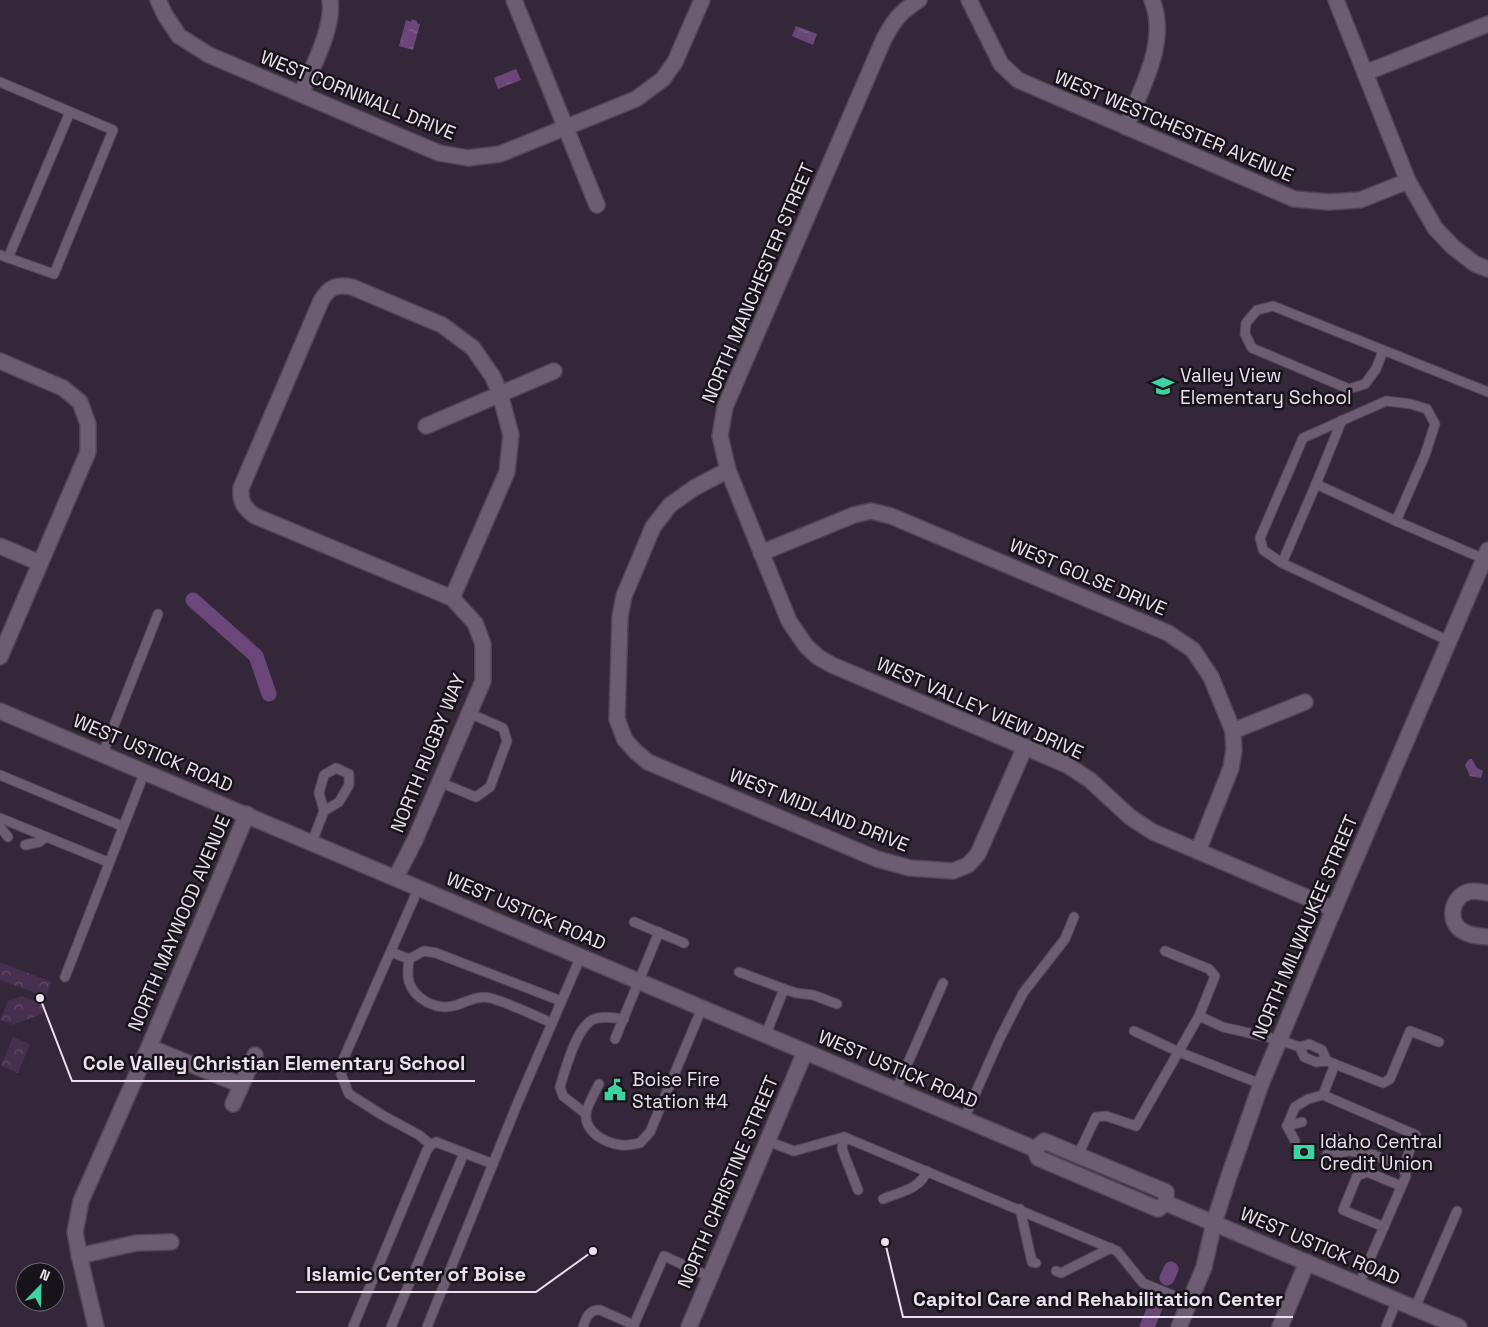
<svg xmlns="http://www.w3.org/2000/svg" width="1488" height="1327" font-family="'Space Grotesk',sans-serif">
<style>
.park{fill:url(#park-crowns)}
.water{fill:url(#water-ripples)}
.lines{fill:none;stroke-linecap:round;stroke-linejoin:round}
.canal{stroke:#6b4779;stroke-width:15}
.lane-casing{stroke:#514655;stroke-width:11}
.street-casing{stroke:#514655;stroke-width:18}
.secondary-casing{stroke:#514655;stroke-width:18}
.lane{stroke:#6c5d72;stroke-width:9}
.street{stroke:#6c5d72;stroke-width:15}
.secondary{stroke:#6c5d72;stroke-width:15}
.labels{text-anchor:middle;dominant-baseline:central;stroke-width:5;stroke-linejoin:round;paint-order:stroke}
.street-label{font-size:19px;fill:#e9e1ed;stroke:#18121a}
.poi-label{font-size:19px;fill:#e9e1ed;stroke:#18121a;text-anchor:start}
.leader{fill:none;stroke:#e9e1ed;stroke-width:2}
.callout-dot{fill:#e9e1ed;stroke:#18121a;stroke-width:2}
.callout-label{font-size:20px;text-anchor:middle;font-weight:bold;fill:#e9e1ed;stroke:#18121a;stroke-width:5;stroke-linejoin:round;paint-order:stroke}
</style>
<defs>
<pattern id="park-crowns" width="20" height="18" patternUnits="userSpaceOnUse" patternTransform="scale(1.25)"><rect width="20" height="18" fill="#462f4f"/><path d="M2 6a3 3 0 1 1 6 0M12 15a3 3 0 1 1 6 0" fill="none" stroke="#614d69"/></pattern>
<pattern id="water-ripples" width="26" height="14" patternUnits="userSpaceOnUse" patternTransform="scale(1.25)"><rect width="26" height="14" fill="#6b4779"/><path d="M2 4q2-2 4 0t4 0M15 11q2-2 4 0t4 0" fill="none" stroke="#80618c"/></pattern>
</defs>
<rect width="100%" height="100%" fill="#342739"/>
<g class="park">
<polygon points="0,962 52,982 46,997 0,980"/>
<polygon points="22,996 45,1005 42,1014 13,1025 0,1020 8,1001"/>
<polygon points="13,1037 30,1044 18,1073 1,1066"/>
</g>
<g class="water">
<polygon points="412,19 417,21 417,23 420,24 413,50 399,46 406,20 411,22"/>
<polygon points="796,26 817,34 813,45 792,36"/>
<polygon points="516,69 521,80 498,89 494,78"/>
<polygon points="1469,759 1472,759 1477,768 1483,771 1481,778 1470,776 1465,765"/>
</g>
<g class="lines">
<g class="canal">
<polyline points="193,600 256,656 269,694"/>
<polyline points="1167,1278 1171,1269"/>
<polyline points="1147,1327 1157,1302"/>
</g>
<g class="lane-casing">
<g id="lane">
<polyline points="0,82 113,130 54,274 0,255"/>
<polyline points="8,258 70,112"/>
<polyline points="1383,351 1376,369 1365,384 1349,389 1252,348 1245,334 1246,323 1257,310 1273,306 1488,392"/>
<polyline points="1342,420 1316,484 1396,521 1484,559"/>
<polyline points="1316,484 1282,563 1449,641"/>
<polyline points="1282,563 1263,550 1260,538 1303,438 1386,401 1411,404 1427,409 1435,424 1425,455 1396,521"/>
<polyline points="103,753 158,614"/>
<polyline points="0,775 122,826"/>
<polyline points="439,782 476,797 490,787 507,741 503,728 469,713"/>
<polyline points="0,818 108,862"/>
<polyline points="0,827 8,837"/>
<polyline points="312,842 324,811 339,802 349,785 349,774 336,768 324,775 319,793 324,811"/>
<polyline points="25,845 39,842 46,837"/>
<polyline points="419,887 343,1060 341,1074 349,1094 382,1115 419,1135 431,1145"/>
<polyline points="634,922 684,943"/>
<polyline points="391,952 409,959 424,951 436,953 561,1001"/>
<path d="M 409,959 C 408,966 407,974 409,982 C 415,999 435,1010 453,1006 C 466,1003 476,995 490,998 C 509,1003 533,1015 552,1023"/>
<polyline points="739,972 784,989"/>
<polyline points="65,977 145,771"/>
<polyline points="1199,1016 1223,1027 1279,1040 1300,1047 1309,1044 1322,1050 1327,1061"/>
<polyline points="1134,1031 1179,1052 1261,1084"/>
<polyline points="766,1034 784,989 796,993 813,995 837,1004"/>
<polyline points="615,1039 659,932"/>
<polyline points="1300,1047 1304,1057 1316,1062 1327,1061 1383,1083 1390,1079 1410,1031 1439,1042"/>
<polyline points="1335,1064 1323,1095 1416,1135 1403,1167 1406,1176 1359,1284"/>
<path d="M 599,1084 C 595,1092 588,1104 586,1113 C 584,1132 605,1143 621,1145 C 627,1146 634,1144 640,1143 L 650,1132 L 702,1008"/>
<polyline points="896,1090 943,983"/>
<path d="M 586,1114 L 563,1096 L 560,1087 C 565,1070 576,1029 592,1020 C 601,1015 614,1018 624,1019"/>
<polyline points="964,1119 999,1040 1023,993 1065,939 1074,917"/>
<polyline points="1287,1126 1295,1107 1308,1099 1323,1095"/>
<polyline points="1287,1126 1295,1141"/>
<polyline points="1287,1126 1302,1122"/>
<polyline points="1335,1136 1346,1149"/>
<polyline points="844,1137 842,1149 858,1190"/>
<polyline points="767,1141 794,1151 844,1137 1117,1251 1143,1283 1189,1302"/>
<polyline points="1331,1145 1348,1151 1374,1155 1403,1167"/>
<polyline points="1327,1154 1345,1152"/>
<polyline points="1078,1155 1096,1117 1106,1116 1136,1126 1199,1016 1215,976 1209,969 1165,951"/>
<path d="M 883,1199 C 900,1192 920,1189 927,1171"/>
<polyline points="1020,1209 1032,1262 1036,1263"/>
<polyline points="1384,1227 1343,1210 1357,1176 1367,1172 1401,1186"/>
<polyline points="1056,1271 1061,1273 1111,1248"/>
<polyline points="1415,1308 1457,1211"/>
<polyline points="353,1327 427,1150 431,1145 436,1142 493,1164"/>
<polyline points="391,1327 464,1153"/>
<polyline points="427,1327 518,1102 581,956"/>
<path d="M 583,1327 C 586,1318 589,1309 600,1310 L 634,1325"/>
<polyline points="633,1327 664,1256 710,1277"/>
<polyline points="1386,1327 1397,1300"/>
</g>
</g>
<g class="street-casing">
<g id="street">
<polyline points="158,0 165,15 179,36 209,55 439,153 468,158 500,154 636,99 663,79 675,62 702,0"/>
<polyline points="514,0 597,205"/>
<path d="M 919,0 C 900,12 893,21 883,41 L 725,407 L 720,436 L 728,470 L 694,488 L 670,505 L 653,527 L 624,596 L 620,617 L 617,719 L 625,740 L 636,752 L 648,762 L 877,859 L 910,868 L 953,871 L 968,865 L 978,854 L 1025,747"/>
<polyline points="969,0 1001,64 1018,80 1294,199 1329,202 1360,200 1408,181"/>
<polyline points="1336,0 1408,181 1435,228 1453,247 1475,264 1488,269"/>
<polyline points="1365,73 1488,24"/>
<path d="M 301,94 C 312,68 334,28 330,0"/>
<path d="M 1126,127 C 1141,88 1169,42 1152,0"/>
<polyline points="0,361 63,388 80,402 88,424 88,452 0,657"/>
<polyline points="426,426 554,371"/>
<polyline points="728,470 789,621 806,646 818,657 832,665 1067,765 1090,780 1130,817 1153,832 1334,909"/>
<polyline points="0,546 40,563"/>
<polyline points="761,553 854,515 871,511 891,516 1168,633 1193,650 1211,677 1233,731 1234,750 1231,768 1198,851"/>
<polyline points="1233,731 1305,702"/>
<path d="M 396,877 L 415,840 L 483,681 L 483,644 L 475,623 L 452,598 L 507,472 L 511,435 L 500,394 L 493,377 L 473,348 L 442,325 L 352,287 C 336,284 329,287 321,301 L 241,488 C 240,502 244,508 255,516 L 452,598"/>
<path d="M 1488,893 C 1481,892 1475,890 1468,892 C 1452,897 1447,920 1461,930 C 1469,936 1479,936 1488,937"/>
<polyline points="149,1047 241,1085"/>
<polyline points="233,1104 255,1055"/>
<polyline points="79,1256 136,1243 171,1242"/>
<polyline points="96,1327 80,1259 75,1232 81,1201 149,1047 247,814"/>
<polyline points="689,1327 805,1052"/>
<polyline points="1280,1327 1307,1262"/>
</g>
</g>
<g class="secondary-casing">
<g id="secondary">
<polyline points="0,711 1035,1149 1038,1158 1158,1209 1166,1203 1166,1192 1044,1141 1035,1149"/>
<polyline points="1166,1203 1459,1327"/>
<polyline points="1179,1327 1204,1267 1214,1223 1228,1179 1261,1084 1334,909 1488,550"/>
</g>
</g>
<use href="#lane" class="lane"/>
<use href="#street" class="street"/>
<use href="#secondary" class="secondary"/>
</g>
<defs>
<g id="school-bare" transform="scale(1.725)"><path d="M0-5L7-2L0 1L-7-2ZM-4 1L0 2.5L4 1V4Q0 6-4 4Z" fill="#3ed4a2" stroke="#18121a" stroke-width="2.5" paint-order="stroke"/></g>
<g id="civic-bare" transform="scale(1.725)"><path d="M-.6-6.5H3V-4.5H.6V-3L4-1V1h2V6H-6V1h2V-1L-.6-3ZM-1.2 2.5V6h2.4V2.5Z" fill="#3ed4a2" stroke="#18121a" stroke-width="2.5" paint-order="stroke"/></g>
<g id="bank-bare" transform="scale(1.725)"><path d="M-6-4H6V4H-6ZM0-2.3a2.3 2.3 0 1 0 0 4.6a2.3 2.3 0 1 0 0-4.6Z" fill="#3ed4a2" stroke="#18121a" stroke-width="2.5" paint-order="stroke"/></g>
</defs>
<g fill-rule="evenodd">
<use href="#school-bare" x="1163" y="386"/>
<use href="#civic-bare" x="615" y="1090"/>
<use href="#bank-bare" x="1304" y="1152"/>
</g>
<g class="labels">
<g class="street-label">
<text transform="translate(358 95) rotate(22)">WEST CORNWALL DRIVE</text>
<text transform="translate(1174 126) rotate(23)">WEST WESTCHESTER AVENUE</text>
<text transform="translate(758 283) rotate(-67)">NORTH MANCHESTER STREET</text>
<text transform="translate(1088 577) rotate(23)">WEST GOLSE DRIVE</text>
<text transform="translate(980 708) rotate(24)">WEST VALLEY VIEW DRIVE</text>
<text transform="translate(153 753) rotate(23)">WEST USTICK ROAD</text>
<text transform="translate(428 753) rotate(-68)">NORTH RUGBY WAY</text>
<text transform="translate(819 810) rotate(22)">WEST MIDLAND DRIVE</text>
<text transform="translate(526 911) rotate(23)">WEST USTICK ROAD</text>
<text transform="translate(179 923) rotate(-67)">NORTH MAYWOOD AVENUE</text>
<text transform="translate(1305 927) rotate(-67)">NORTH MILWAUKEE STREET</text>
<text transform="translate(898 1069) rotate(23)">WEST USTICK ROAD</text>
<text transform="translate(728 1182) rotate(-67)">NORTH CHRISTINE STREET</text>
<text transform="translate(1320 1246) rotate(23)">WEST USTICK ROAD</text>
</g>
<g class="poi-label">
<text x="1180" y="375">Valley View<tspan x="1180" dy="22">Elementary School</tspan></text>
<text x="632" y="1079">Boise Fire<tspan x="632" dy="22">Station #4</tspan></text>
<text x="1320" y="1141">Idaho Central<tspan x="1320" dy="22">Credit Union</tspan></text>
</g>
</g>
<path class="leader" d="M40 998L72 1081H475M593 1251L536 1292H296M885 1242L903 1317H1293"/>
<g class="callout-dot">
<circle cx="40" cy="998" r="5"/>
<circle cx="593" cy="1251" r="5"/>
<circle cx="885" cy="1242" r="5"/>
</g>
<g class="callout-label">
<text x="274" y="1070">Cole Valley Christian Elementary School</text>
<text x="416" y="1281">Islamic Center of Boise</text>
<text x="1098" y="1306">Capitol Care and Rehabilitation Center</text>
</g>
<g transform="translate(40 1287) rotate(23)"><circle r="24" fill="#18121a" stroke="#6c656e"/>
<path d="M0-4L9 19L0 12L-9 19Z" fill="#3ed4a2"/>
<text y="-8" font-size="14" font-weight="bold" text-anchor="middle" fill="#e9e1ed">N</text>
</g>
</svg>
